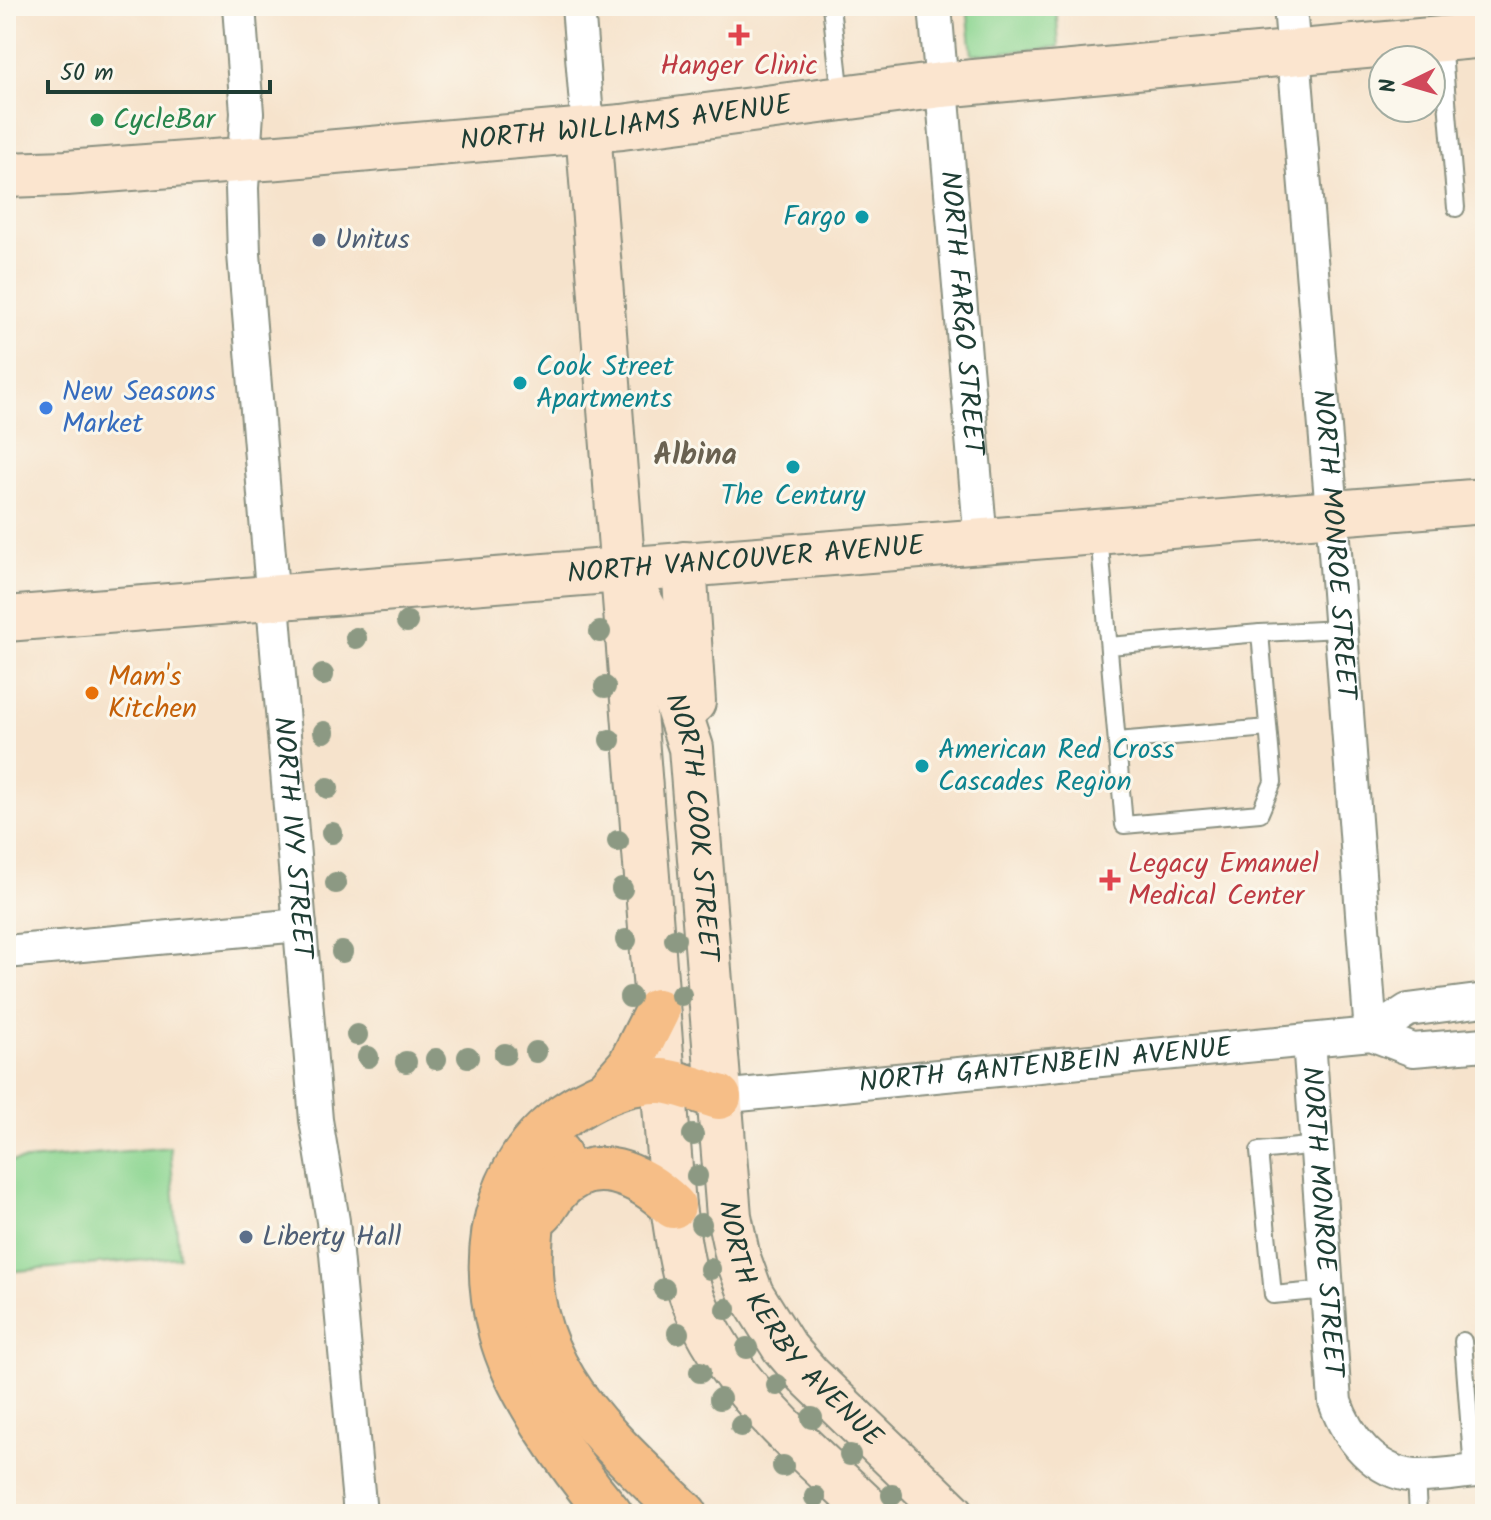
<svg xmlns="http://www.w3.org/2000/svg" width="1491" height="1520" font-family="Kalam,sans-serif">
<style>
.green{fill:#8dd692;stroke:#568a63;stroke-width:2}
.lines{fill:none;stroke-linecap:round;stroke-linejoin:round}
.lane-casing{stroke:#8a9080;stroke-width:20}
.street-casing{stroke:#8a9080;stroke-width:36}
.secondary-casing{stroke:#8a9080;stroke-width:48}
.highway-casing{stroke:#8a9080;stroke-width:48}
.lane{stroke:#fff;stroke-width:16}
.street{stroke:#fff;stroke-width:32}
.secondary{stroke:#fbe5cf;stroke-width:44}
.highway{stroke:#f6be87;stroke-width:44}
.tree{fill:#8c9983}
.health-dot{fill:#e0444e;stroke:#fbf7ec;stroke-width:3}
.leisure-dot{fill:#2e9e5b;stroke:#fbf7ec;stroke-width:3}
.culture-dot{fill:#0f9aa8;stroke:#fbf7ec;stroke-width:3}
.service-dot{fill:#5c6f8a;stroke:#fbf7ec;stroke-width:3}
.shop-dot{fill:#3f7fe0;stroke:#fbf7ec;stroke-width:3}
.food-dot{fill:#e8710a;stroke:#fbf7ec;stroke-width:3}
.labels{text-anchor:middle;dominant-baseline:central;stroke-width:6;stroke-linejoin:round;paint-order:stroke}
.health-label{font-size:28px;fill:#be3a42;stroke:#fbf7ec}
.leisure-label{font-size:28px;fill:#27864d;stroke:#fbf7ec;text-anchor:start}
.street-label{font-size:28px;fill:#1f3d34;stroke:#fbf7ec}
.culture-label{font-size:28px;fill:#0d838f;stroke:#fbf7ec;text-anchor:start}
.service-label{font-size:28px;fill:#4e5e75;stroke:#fbf7ec;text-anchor:start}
.shop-label{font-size:28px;fill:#366cbe;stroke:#fbf7ec;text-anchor:start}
.food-label{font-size:28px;fill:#c56008;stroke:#fbf7ec;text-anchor:start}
.neighbourhood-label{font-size:30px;font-weight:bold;fill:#6a6251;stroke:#fbf7ec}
</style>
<rect width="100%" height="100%" fill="#fbf7ec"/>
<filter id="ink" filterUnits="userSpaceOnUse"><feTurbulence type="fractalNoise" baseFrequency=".0125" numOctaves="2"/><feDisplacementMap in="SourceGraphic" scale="16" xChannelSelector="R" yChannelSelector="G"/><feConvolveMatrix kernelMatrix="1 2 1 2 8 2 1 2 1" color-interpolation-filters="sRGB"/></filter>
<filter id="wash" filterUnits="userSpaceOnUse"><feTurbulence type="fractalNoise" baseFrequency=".006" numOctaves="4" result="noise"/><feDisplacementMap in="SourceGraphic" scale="32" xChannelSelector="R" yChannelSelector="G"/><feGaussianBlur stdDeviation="1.8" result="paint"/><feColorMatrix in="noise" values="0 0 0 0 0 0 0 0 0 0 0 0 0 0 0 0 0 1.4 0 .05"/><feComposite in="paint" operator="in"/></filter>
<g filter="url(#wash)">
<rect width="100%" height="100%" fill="#f6e3cc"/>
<g class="green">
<polygon points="967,6 1056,6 1059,47 972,55"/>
<polygon points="170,1147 179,1257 6,1272 6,1162"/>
</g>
</g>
<g filter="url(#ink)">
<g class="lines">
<g class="lane-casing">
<g id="lane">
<polyline points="831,6 841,96"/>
<polyline points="1442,41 1456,208"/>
<polyline points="1099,534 1124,825 1260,813 1273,782 1260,633 1109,646"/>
<polyline points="1260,633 1340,629"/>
<polyline points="1117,741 1268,728"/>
<polyline points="1317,1145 1259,1151 1273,1295 1327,1290"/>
<polyline points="1463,1341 1473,1471"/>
<polyline points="1416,1476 1418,1514"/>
</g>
</g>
<g class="street-casing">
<g id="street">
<path id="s1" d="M 239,6 L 247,113 L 242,188 L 244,254 L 316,1120 L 333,1221 L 360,1514"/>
<polyline points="578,6 588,130"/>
<path id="s2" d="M 935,6 L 981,542"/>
<path id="s3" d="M 1290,6 L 1332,512 L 1371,1034"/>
<polyline points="6,952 300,925"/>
<polyline points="1371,1034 1408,1010 1485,1000"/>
<path id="s4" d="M 1309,1040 L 1335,1402 C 1347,1437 1375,1473 1415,1476 C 1437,1477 1463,1472 1485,1470"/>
<path id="s5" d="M 719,1097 L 1371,1034 L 1413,1050 L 1485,1044"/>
</g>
</g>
<g class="secondary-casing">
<g id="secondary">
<path d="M 588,130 L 673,1206 C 677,1233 680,1260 688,1285 C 719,1381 803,1446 873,1514"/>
<path id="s6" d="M 6,175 L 66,173 L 279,157 L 622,127 L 941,85 L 1485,35"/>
<polyline points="684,564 693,702"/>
<path id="s7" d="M 638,598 L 648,616 L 691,748 L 729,1216 L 738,1258 L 751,1294 L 784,1347 L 809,1376 L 952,1514"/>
<path id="s8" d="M 6,619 L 1485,501"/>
</g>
</g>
<g class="highway-casing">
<g id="highway">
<polyline points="608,1090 630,1065 657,1011"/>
<path d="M 558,1154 C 535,1181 534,1199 531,1233 C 518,1365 600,1431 685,1514"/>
<path d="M 541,1212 C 547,1205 551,1197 556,1191 C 592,1150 642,1176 673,1206"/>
<path d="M 610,1514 C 571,1467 516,1392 501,1333 C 477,1243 499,1148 586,1102 C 608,1090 635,1080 661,1081 C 679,1082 701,1092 719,1097"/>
</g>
</g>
<use href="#lane" class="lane"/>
<use href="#street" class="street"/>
<use href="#secondary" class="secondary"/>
<use href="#highway" class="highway"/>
</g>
<g class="tree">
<circle cx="407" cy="622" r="11"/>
<circle cx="600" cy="632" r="11"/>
<circle cx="356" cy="638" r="11"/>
<circle cx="323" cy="675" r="11"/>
<circle cx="605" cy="687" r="11"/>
<circle cx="324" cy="732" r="11"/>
<circle cx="610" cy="740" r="11"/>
<circle cx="328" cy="788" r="11"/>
<circle cx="332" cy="833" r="11"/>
<circle cx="618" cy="841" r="11"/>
<circle cx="336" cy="883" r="11"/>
<circle cx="622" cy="889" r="11"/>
<circle cx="675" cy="939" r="11"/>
<circle cx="626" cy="940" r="11"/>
<circle cx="342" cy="952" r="11"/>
<circle cx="681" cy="995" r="11"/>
<circle cx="630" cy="997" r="11"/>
<circle cx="357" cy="1035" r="11"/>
<circle cx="536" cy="1052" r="11"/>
<circle cx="505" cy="1054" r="11"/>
<circle cx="368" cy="1057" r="11"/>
<circle cx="468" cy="1057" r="11"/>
<circle cx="436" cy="1059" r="11"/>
<circle cx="406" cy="1062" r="11"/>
<circle cx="693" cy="1135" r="11"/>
<circle cx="697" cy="1176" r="11"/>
<circle cx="701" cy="1224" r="11"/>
<circle cx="710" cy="1269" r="11"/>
<circle cx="664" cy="1289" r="11"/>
<circle cx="726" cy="1309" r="11"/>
<circle cx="678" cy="1333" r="11"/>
<circle cx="747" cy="1348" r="11"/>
<circle cx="700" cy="1372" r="11"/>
<circle cx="777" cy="1385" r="11"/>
<circle cx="720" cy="1399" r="11"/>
<circle cx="812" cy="1418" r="11"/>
<circle cx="741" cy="1426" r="11"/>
<circle cx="850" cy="1455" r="11"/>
<circle cx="783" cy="1466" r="11"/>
<circle cx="892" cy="1495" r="11"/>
<circle cx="815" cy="1497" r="11"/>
</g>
</g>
<g class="health-dot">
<path d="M735 23h8v8h8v8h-8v8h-8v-8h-8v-8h8z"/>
<path d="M1106 868h8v8h8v8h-8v8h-8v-8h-8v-8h8z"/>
</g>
<circle class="leisure-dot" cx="97" cy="120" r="8"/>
<g class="culture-dot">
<circle cx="862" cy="217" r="8"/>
<circle cx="520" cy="383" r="8"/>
<circle cx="793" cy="467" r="8"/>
<circle cx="922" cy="766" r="8"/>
</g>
<g class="service-dot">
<circle cx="319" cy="240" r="8"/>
<circle cx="246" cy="1237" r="8"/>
</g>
<circle class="shop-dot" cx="46" cy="408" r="8"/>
<circle class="food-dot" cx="92" cy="693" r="8"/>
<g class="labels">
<g class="health-label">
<text x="739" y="66">Hanger Clinic</text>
<text x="1128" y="864" text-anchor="start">Legacy Emanuel<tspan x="1128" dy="32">Medical Center</tspan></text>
</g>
<g class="leisure-label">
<text x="113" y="120">CycleBar</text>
</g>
<g class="street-label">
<text stroke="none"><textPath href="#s6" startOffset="622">NORTH WILLIAMS AVENUE</textPath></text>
<text stroke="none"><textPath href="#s2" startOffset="308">NORTH FARGO STREET</textPath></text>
<text stroke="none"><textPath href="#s3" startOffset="540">NORTH MONROE STREET</textPath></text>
<text stroke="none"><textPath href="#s8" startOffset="742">NORTH VANCOUVER AVENUE</textPath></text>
<text stroke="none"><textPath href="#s7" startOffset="238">NORTH COOK STREET</textPath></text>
<text stroke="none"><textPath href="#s1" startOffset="834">NORTH IVY STREET</textPath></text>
<text stroke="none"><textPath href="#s5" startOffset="328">NORTH GANTENBEIN AVENUE</textPath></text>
<text stroke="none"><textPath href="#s4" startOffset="182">NORTH MONROE STREET</textPath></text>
<text stroke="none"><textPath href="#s7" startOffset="760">NORTH KERBY AVENUE</textPath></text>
</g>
<g class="culture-label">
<text x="846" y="217" text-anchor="end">Fargo</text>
<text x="536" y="367">Cook Street<tspan x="536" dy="32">Apartments</tspan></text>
<text x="793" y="496" text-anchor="middle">The Century</text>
<text x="938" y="750">American Red Cross<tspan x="938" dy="32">Cascades Region</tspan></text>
</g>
<g class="service-label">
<text x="335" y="240">Unitus</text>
<text x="262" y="1237">Liberty Hall</text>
</g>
<g class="shop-label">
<text x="62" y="392">New Seasons<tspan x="62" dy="32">Market</tspan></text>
</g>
<g class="food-label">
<text x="108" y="677">Mam's<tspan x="108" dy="32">Kitchen</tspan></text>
</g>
<g class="neighbourhood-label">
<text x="695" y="456">Albina</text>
</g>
</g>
<rect width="1491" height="1520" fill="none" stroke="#fbf7ec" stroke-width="32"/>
<g transform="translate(1407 84) rotate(265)"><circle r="38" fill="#fbf7ec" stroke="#a3ada2" stroke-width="2"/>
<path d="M0-6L14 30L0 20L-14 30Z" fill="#d1495b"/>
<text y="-12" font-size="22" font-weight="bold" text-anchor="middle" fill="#1f3d34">N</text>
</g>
<path d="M48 80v12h222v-12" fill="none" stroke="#1f3d34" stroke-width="4"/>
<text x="60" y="80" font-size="24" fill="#1f3d34" stroke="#fbf7ec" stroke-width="6" paint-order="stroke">50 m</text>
</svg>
